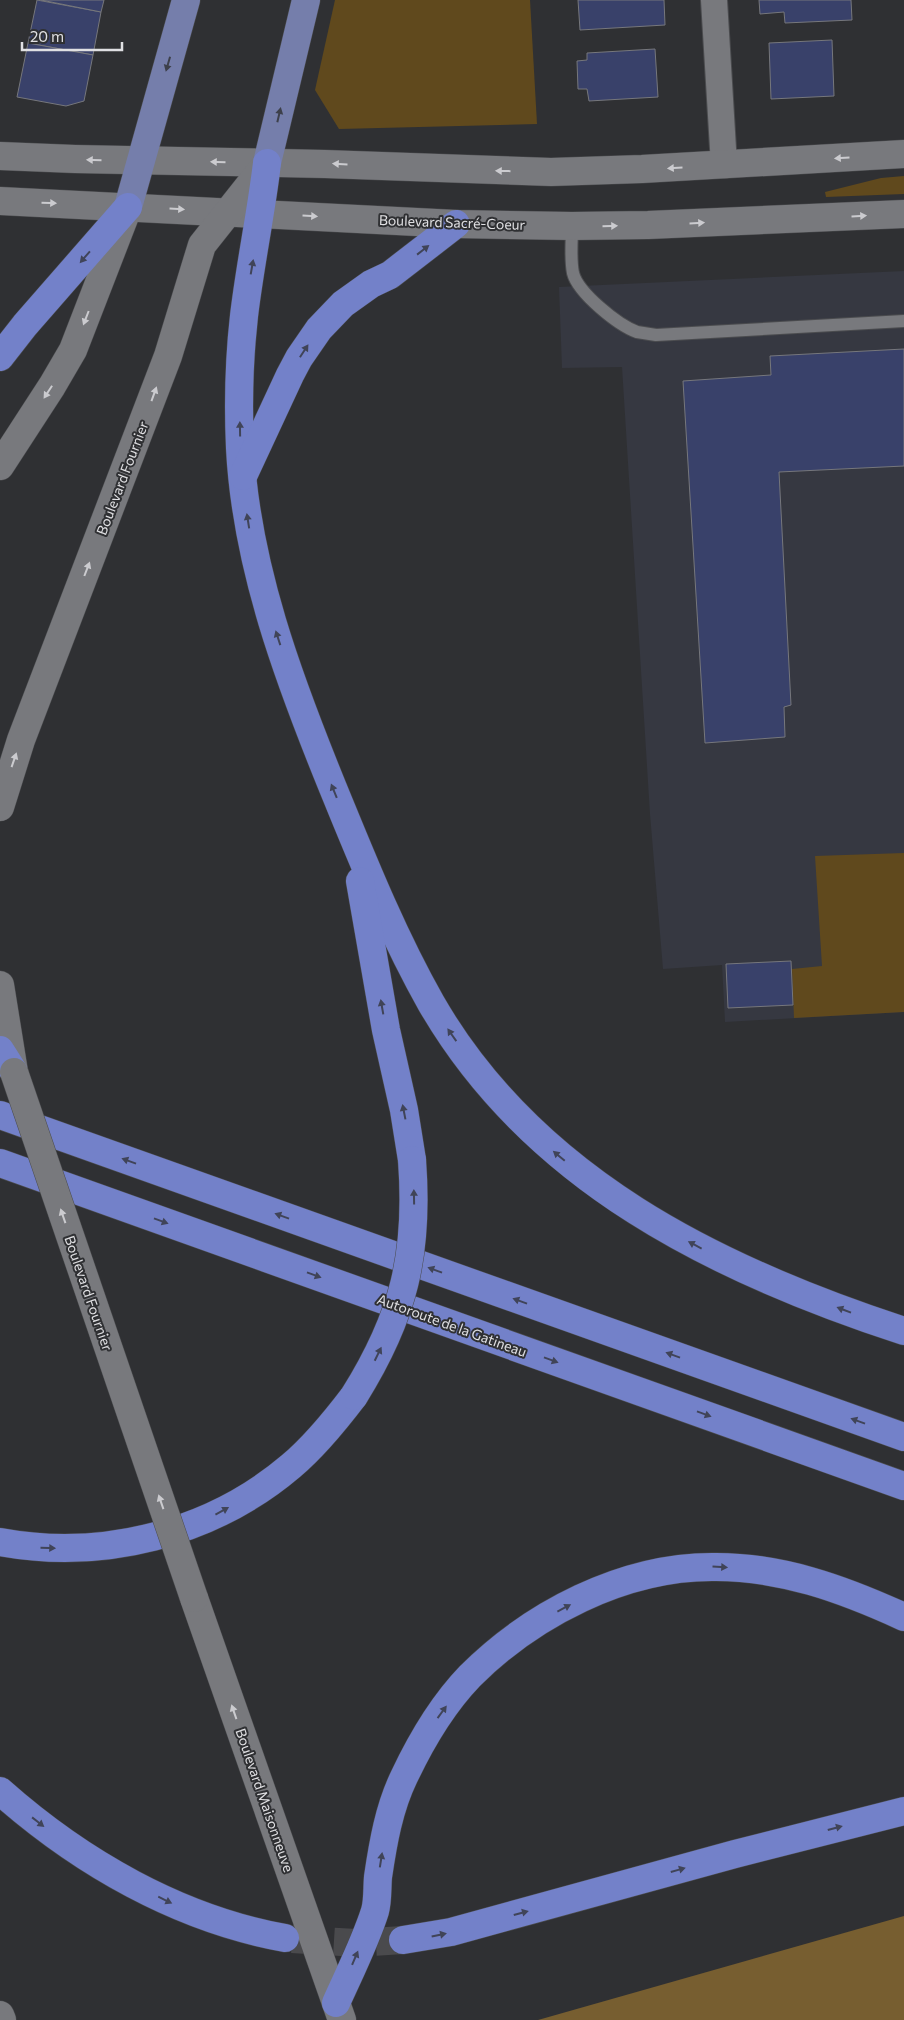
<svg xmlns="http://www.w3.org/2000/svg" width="904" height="2020" font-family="Commissioner,sans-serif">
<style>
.built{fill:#363841}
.green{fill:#60491d}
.forest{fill:#775e30}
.building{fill:#39416a;stroke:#76777c}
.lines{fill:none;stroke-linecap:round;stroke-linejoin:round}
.motorway-tunnel{stroke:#4a4a4d;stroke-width:28;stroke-dasharray:28 14;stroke-linecap:butt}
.service-casing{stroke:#4b4c4f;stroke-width:14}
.minor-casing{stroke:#4b4c4f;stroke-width:28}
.secondary-casing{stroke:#4b4c4f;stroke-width:29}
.primary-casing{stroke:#4b4c4f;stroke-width:29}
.motorway-casing{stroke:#4b4c4f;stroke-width:29}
.service{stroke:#78797d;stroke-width:12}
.minor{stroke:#78797d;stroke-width:26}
.secondary{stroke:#78797d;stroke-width:28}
.primary{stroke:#757eab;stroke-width:28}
.motorway{stroke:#7381c9;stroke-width:28}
.secondary-bridge-casing{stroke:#4b4c4f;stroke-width:29;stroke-linecap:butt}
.motorway-bridge-casing{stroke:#4b4c4f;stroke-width:29;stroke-linecap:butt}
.secondary-bridge{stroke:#78797d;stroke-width:28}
.motorway-bridge{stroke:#7381c9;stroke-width:28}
.oneway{fill:#3d404b}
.oneway2{fill:#cbcbcf}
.oneway3{fill:#404458}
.labels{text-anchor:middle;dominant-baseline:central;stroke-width:4;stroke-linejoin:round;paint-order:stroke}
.street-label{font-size:14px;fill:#e0e0e3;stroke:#2f3033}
</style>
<rect width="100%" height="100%" fill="#2f3033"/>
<polygon class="built" points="904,271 904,1012 725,1022 722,965 663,969 650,814 622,367 562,368 559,287"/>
<g class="green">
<polygon points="335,0 530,0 537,124 339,129 315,90"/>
<polygon points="904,176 904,194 826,197 825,192 881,178"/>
<polygon points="904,853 904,1012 794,1018 792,969 822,966 815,856"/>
</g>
<polygon class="forest" points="904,1916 904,2020 538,2020"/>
<g class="building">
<polygon points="37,0 101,12 93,55 28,43"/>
<polygon points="41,0 104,0 101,12"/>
<polygon points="578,0 664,0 665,25 580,30"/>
<polygon points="759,0 851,0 852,20 785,23 784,12 760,14"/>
<polygon points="832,40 834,96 771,99 769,43"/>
<polygon points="28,43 93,55 84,101 66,106 17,97"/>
<polygon points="655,49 658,97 589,101 587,89 578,89 577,61 587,60 587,53"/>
<polygon points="904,349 904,466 779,472 791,705 784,707 785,737 705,743 683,381 771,375 770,356"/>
<polygon points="791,961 793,1005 728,1008 726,964"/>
</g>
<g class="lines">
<polyline class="motorway-tunnel" points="292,1939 356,1943 403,1940"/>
<g class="service-casing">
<path id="service" d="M 572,226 C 572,241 570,258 573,273 C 578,293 618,325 637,332 C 643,333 650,334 656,335 L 904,321"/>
</g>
<g class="minor-casing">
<polyline id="minor" points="714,0 724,165"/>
</g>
<g class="secondary-casing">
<g id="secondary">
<polyline points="0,156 75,159 325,164 551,172 642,169 904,154"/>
<polyline points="0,201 456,224 572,226 648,225 904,214"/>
<polyline points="0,466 52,386 73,350 128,208"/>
<polyline points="0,807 21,740 168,356 202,245 267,163"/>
<polyline points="0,985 14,1072"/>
<polyline points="194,1598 342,2020"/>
<polyline points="0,2015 2,2020"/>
</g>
</g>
<g class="primary-casing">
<g id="primary">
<polyline points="267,163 306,0"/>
<polyline points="128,207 186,0"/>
</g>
</g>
<g class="motorway-casing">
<g id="motorway">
<path d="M 267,163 C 261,214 250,265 244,316 C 239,360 238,404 240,448 C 246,566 289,680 333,788 C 363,861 392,934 431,1003 C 533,1180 717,1270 904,1331"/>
<polyline points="0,357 25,325 128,207"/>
<polyline points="243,476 290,375 299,358 319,329 343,304 371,284 390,275 456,224"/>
<polyline points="360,881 386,1030 404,1110 412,1160"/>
<polyline points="0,1050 14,1072"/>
<polyline points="0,1115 904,1437"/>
<polyline points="0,1163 904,1486"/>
<path d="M 0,1542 C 102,1561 211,1534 291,1466 C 315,1446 335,1421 354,1396"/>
<path d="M 0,1791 C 80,1862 179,1919 285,1938"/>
<polyline points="403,1940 451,1932 735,1854 904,1811"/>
<path d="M 336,2003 C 349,1974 366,1940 375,1911 C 378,1900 377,1888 378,1877 C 383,1843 389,1808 404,1777 C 421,1741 442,1705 470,1676 C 532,1614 623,1567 712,1567 C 780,1566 843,1589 904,1617"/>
</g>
</g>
<use href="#service" class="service"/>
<use href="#minor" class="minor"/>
<use href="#secondary" class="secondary"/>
<use href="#primary" class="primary"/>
<use href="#motorway" class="motorway"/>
<g class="secondary-bridge-casing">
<polyline id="secondary-bridge" points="14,1072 194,1598"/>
</g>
<g class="motorway-bridge-casing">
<path id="motorway-bridge" d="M 354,1396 C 404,1316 419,1254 412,1160"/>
</g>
<use href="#secondary-bridge" class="secondary-bridge"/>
<use href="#motorway-bridge" class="motorway-bridge"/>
</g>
<defs><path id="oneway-solid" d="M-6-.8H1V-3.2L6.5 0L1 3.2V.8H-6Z" transform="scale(1.25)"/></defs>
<g class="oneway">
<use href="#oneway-solid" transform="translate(168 64) rotate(106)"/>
<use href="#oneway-solid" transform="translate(279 115) rotate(-77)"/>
</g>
<g class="oneway2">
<use href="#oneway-solid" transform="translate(842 158) rotate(177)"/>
<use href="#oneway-solid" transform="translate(94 160) rotate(-179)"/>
<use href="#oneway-solid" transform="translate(218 162) rotate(-179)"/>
<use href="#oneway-solid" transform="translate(340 164) rotate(-177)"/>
<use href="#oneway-solid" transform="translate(675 168) rotate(177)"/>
<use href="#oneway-solid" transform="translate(503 171) rotate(-179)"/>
<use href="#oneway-solid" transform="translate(49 203) rotate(2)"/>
<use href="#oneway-solid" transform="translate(177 209) rotate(3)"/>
<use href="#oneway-solid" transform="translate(310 216) rotate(3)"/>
<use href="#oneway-solid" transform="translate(859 216) rotate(-3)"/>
<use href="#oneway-solid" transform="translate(697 223) rotate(-3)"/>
<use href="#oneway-solid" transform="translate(610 226) rotate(-1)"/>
<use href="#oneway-solid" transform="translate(86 318) rotate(111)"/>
<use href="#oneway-solid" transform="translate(48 392) rotate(123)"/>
<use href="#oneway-solid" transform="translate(154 394) rotate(-70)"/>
<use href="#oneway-solid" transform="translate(87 569) rotate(-69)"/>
<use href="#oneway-solid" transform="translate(14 760) rotate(-71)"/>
<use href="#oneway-solid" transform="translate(63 1216) rotate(-109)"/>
<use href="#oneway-solid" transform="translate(161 1502) rotate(-109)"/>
<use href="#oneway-solid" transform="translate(234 1712) rotate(-109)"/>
</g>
<g class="oneway3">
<use href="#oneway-solid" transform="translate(423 250) rotate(-38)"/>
<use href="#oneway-solid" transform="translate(85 257) rotate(131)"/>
<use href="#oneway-solid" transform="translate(252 267) rotate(-80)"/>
<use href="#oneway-solid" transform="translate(304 351) rotate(-57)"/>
<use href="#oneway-solid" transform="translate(240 429) rotate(-91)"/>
<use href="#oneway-solid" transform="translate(248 521) rotate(-99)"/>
<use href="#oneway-solid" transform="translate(278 638) rotate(-108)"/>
<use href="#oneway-solid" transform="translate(334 791) rotate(-112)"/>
<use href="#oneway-solid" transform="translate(382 1007) rotate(-100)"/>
<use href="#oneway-solid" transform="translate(452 1035) rotate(-125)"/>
<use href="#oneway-solid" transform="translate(404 1112) rotate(-101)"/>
<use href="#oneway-solid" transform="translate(559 1156) rotate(-140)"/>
<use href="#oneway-solid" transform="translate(129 1161) rotate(-160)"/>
<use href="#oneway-solid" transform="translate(414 1197) rotate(-91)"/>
<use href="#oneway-solid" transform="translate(282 1216) rotate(-160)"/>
<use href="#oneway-solid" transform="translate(161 1221) rotate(20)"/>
<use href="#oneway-solid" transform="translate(695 1245) rotate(-152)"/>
<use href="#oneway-solid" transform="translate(435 1270) rotate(-160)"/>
<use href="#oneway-solid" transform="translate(314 1275) rotate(20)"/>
<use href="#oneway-solid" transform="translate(520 1301) rotate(-160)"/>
<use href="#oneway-solid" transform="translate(844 1310) rotate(-159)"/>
<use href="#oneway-solid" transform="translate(378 1354) rotate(-64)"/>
<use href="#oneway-solid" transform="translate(673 1355) rotate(-160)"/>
<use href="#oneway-solid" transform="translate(551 1360) rotate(20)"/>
<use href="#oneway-solid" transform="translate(704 1414) rotate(20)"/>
<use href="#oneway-solid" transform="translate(858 1421) rotate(-160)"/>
<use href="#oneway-solid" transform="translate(222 1511) rotate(-29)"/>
<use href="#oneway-solid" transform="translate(48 1548) rotate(2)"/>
<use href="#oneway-solid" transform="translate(720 1567) rotate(3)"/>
<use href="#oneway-solid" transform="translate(564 1608) rotate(-28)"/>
<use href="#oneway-solid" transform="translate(442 1712) rotate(-54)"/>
<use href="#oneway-solid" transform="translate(38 1822) rotate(38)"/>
<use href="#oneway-solid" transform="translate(835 1828) rotate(-15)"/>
<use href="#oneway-solid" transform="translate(381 1860) rotate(-81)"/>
<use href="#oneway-solid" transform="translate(678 1870) rotate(-16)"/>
<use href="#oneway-solid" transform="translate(165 1900) rotate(26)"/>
<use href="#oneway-solid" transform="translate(521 1913) rotate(-15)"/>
<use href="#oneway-solid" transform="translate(439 1935) rotate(-12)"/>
<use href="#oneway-solid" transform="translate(355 1958) rotate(-67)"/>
</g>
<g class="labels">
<g class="street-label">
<text transform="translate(452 222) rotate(2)">Boulevard Sacré-Coeur</text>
<text transform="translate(122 478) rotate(-69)">Boulevard Fournier</text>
<text transform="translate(89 1293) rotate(71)">Boulevard Fournier</text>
<text transform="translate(452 1325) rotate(20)">Autoroute de la Gatineau</text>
<text transform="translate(265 1800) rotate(71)">Boulevard Maisonneuve</text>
</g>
</g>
<path d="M22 42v8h100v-8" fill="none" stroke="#e0e0e3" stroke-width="2.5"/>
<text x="30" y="42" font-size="15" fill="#e0e0e3" stroke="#2f3033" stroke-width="4" paint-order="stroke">20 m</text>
</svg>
